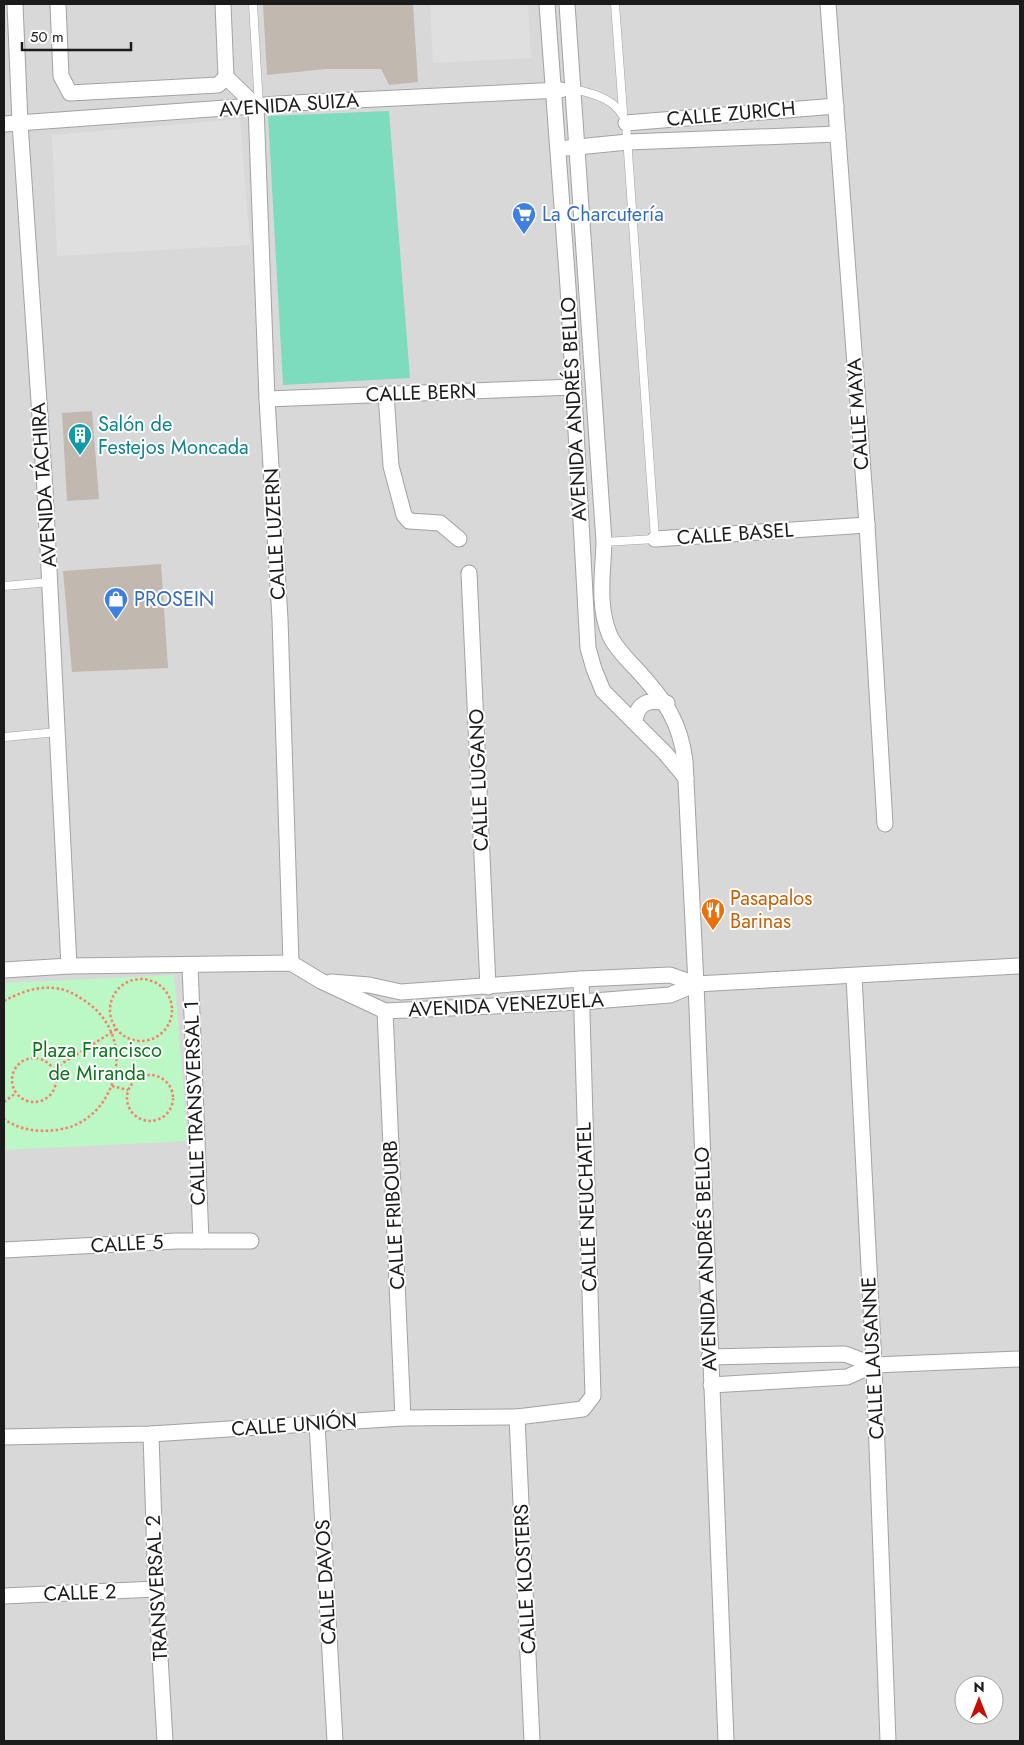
<svg xmlns="http://www.w3.org/2000/svg" width="1024" height="1745" font-family="Jost,sans-serif">
<style>
.residential{fill:#d9d8d8;fill-rule:evenodd}
.park{fill:#bcf8c5}
.pitch{fill:#7edcbe}
.parking{fill:#dfdfdf}
.building{fill:#c1b8b0}
.lines{fill:none;stroke-linecap:round;stroke-linejoin:round}
.lane-casing{stroke:#a2a2a2;stroke-width:9}
.street-casing{stroke:#a2a2a2;stroke-width:17}
.path{stroke:#f87f66;stroke-width:2.5;stroke-dasharray:2.5 2.5;stroke-linecap:butt}
.lane{stroke:#fff;stroke-width:8}
.street{stroke:#fff;stroke-width:15}
.labels{text-anchor:middle;dominant-baseline:central;stroke-width:4;stroke-linejoin:round;paint-order:stroke}
.street-label{font-size:20px;fill:#1b1b1b;stroke:#fff}
.shop-label{font-size:20px;fill:#366cbe;stroke:#fff;text-anchor:start}
.culture-label{font-size:20px;fill:#0d838f;stroke:#fff;text-anchor:start}
.food-label{font-size:20px;fill:#c56008;stroke:#fff;text-anchor:start}
.park-label{font-size:20px;fill:#0c761c;stroke:#fff}
</style>
<rect width="100%" height="100%" fill="#ede9e1"/>
<path class="residential" d="M 4,4 L 1020,4 L 1020,1741 L 4,1741 ZM 964,1685 L 994,1685 L 994,1715 L 964,1715 Z"/>
<polygon class="park" points="174,975 188,1141 4,1150 4,983"/>
<polygon class="pitch" points="389,111 410,378 283,385 268,116"/>
<g class="parking">
<polygon points="430,4 528,4 531,58 433,63"/>
<polygon points="240,119 250,245 57,256 52,135"/>
</g>
<g class="building">
<polygon points="263,4 413,4 418,82 389,85 381,69 326,69 267,75"/>
<polygon points="92,411 99,499 67,501 62,413"/>
<polygon points="161,564 168,668 72,672 63,571"/>
</g>
<g class="lines">
<g class="lane-casing">
<g id="lane">
<polyline points="253,4 259,106"/>
<polyline points="615,4 623,112"/>
<path d="M 574,89 C 595,94 618,99 626,123 L 655,539 L 604,542"/>
<polyline points="4,586 50,582"/>
<polyline points="4,737 58,732"/>
</g>
</g>
<g class="street-casing">
<g id="street">
<polyline points="15,4 20,123 45,490 69,966"/>
<polyline points="58,4 61,76 70,93 218,85 226,77"/>
<polyline points="223,4 226,77 256,106 267,399 280,619 291,963"/>
<polyline points="547,4 568,287 588,648 594,669 603,691 666,754 686,778"/>
<path d="M 567,4 L 604,542 C 603,574 597,605 610,636 C 616,649 629,661 639,672 C 665,701 680,721 685,761 L 696,984 L 726,1741"/>
<polyline points="828,4 867,525 885,824"/>
<polyline points="626,123 836,106"/>
<polyline points="4,124 294,103 561,90"/>
<polyline points="567,148 628,142 838,134"/>
<polyline points="386,394 391,466 404,515 409,521 440,523 459,539"/>
<polyline points="267,399 574,387"/>
<polyline points="655,539 867,525"/>
<polyline points="469,573 488,987"/>
<path d="M 635,722 C 637,702 649,699 667,703"/>
<polyline points="190,965 201,1241"/>
<polyline points="4,970 69,966 291,963 321,981 385,1011 581,1002 670,995 696,984 1020,966"/>
<polyline points="854,976 874,1365 888,1741"/>
<polyline points="331,982 369,985 401,992 581,979 670,975 696,984"/>
<polyline points="385,1011 403,1418"/>
<polyline points="4,1250 177,1241 251,1241"/>
<polyline points="709,1357 845,1354 874,1365"/>
<polyline points="711,1385 847,1377 874,1365 1020,1359"/>
<polyline points="517,1417 532,1741"/>
<polyline points="317,1423 335,1741"/>
<polyline points="151,1434 156,1589 165,1741"/>
<polyline points="4,1437 151,1434 403,1418 517,1417 583,1409 593,1396 581,979"/>
<polyline points="4,1596 156,1589"/>
</g>
</g>
<g class="path">
<circle cx="141" cy="1010" r="31"/>
<path d="M 4,1001 C 19,993 36,986 54,988 C 65,989 73,993 82,999 C 117,1020 126,1062 106,1097 C 97,1113 80,1126 62,1129 C 42,1133 21,1131 4,1119"/>
<circle cx="34" cy="1080" r="22"/>
<polyline points="55,1068 117,1029"/>
<circle cx="150" cy="1098" r="23"/>
<polyline points="112,1086 128,1090"/>
<polyline points="4,1102 16,1093"/>
</g>
<use href="#lane" class="lane"/>
<use href="#street" class="street"/>
</g>
<defs>
<g id="supermarket-pin" transform="scale(1.25)"><path d="M0 17L-7.5 6A9.5 9.5 0 1 1 7.5 6Z" fill="#3f7fe0" stroke="#fff"/><path d="M-6-5.5h2.5l.6 2H6L4.5 2H-2.5L-4.4-4H-6ZM-1.5 3.2a1.3 1.3 0 1 0 .1 0ZM3 3.2a1.3 1.3 0 1 0 .1 0Z" fill="#fff"/></g>
<g id="building-pin" transform="scale(1.25)"><path d="M0 17L-7.5 6A9.5 9.5 0 1 1 7.5 6Z" fill="#0f9aa8" stroke="#fff"/><path d="M-4-6H4V6H1V3H-1V6H-4ZM-2.5-4.3h1.7v1.8h-1.7ZM.8-4.3h1.7v1.8H.8ZM-2.5-1h1.7V.8h-1.7ZM.8-1h1.7V.8H.8Z" fill="#fff"/></g>
<g id="shop-pin" transform="scale(1.25)"><path d="M0 17L-7.5 6A9.5 9.5 0 1 1 7.5 6Z" fill="#3f7fe0" stroke="#fff"/><path d="M-5-2.5h2.3a2.7 3.5 0 0 1 5.4 0H5L5.5 6h-11ZM-1.5-2.5h3a1.5 2.3 0 0 0-3 0Z" fill="#fff"/></g>
<g id="restaurant-pin" transform="scale(1.25)"><path d="M0 17L-7.5 6A9.5 9.5 0 1 1 7.5 6Z" fill="#e8710a" stroke="#fff"/><path d="M-5-6h1v4h1v-4h1v4h1v-4h1v5L-1.5 .5V6h-2V.5L-5-1ZM5-6V6H3V1.5H1.5Q1.5-4 5-6Z" fill="#fff"/></g>
</defs>
<g fill-rule="evenodd">
<use href="#supermarket-pin" x="524" y="214"/>
<use href="#building-pin" x="80" y="435"/>
<use href="#shop-pin" x="116" y="599"/>
<use href="#restaurant-pin" x="713" y="910"/>
</g>
<g class="labels">
<g class="street-label">
<text transform="translate(289 105) rotate(-4)">AVENIDA SUIZA</text>
<text transform="translate(731 114) rotate(-5)">CALLE ZURICH</text>
<text transform="translate(421 393) rotate(-2)">CALLE BERN</text>
<text transform="translate(574 409) rotate(-93)">AVENIDA ANDRÉS BELLO</text>
<text transform="translate(858 414) rotate(-94)">CALLE MAYA</text>
<text transform="translate(44 485) rotate(-94)">AVENIDA TÁCHIRA</text>
<text transform="translate(275 534) rotate(-93)">CALLE LUZERN</text>
<text transform="translate(735 534) rotate(-4)">CALLE BASEL</text>
<text transform="translate(479 780) rotate(-92)">CALLE LUGANO</text>
<text transform="translate(506 1005) rotate(-3)">AVENIDA VENEZUELA</text>
<text transform="translate(195 1103) rotate(-92)">CALLE TRANSVERSAL 1</text>
<text transform="translate(587 1207) rotate(-92)">CALLE NEUCHATEL</text>
<text transform="translate(394 1215) rotate(-93)">CALLE FRIBOURB</text>
<text transform="translate(127 1244) rotate(-3)">CALLE 5</text>
<text transform="translate(706 1259) rotate(-92)">AVENIDA ANDRÉS BELLO</text>
<text transform="translate(873 1358) rotate(-93)">CALLE LAUSANNE</text>
<text transform="translate(294 1425) rotate(-4)">CALLE UNIÓN</text>
<text transform="translate(525 1579) rotate(-93)">CALLE KLOSTERS</text>
<text transform="translate(326 1582) rotate(-93)">CALLE DAVOS</text>
<text transform="translate(157 1588) rotate(-93)">TRANSVERSAL 2</text>
<text transform="translate(80 1593) rotate(-2)">CALLE 2</text>
</g>
<g class="shop-label">
<text x="542" y="214">La Charcutería</text>
<text x="134" y="599">PROSEIN</text>
</g>
<g class="culture-label">
<text x="98" y="424">Salón de<tspan x="98" dy="23">Festejos Moncada</tspan></text>
</g>
<g class="food-label">
<text x="730" y="898">Pasapalos<tspan x="730" dy="23">Barinas</tspan></text>
</g>
<g class="park-label">
<text x="97" y="1050">Plaza Francisco<tspan x="97" dy="23">de Miranda</tspan></text>
</g>
</g>
<rect width="1024" height="1745" fill="none" stroke="#1b1b1b" stroke-width="10"/>
<g transform="translate(979 1700)"><circle r="24" fill="#ffffff" stroke="#a4a4a4"/>
<path d="M0-4L9 19L0 12L-9 19Z" fill="#c40f02"/>
<text y="-8" font-size="14" font-weight="bold" text-anchor="middle" fill="#1b1b1b">N</text>
</g>
<path d="M22 42v8h109v-8" fill="none" stroke="#1b1b1b" stroke-width="2.5"/>
<text x="30" y="42" font-size="15" fill="#1b1b1b" stroke="#ffffff" stroke-width="4" paint-order="stroke">50 m</text>
</svg>
